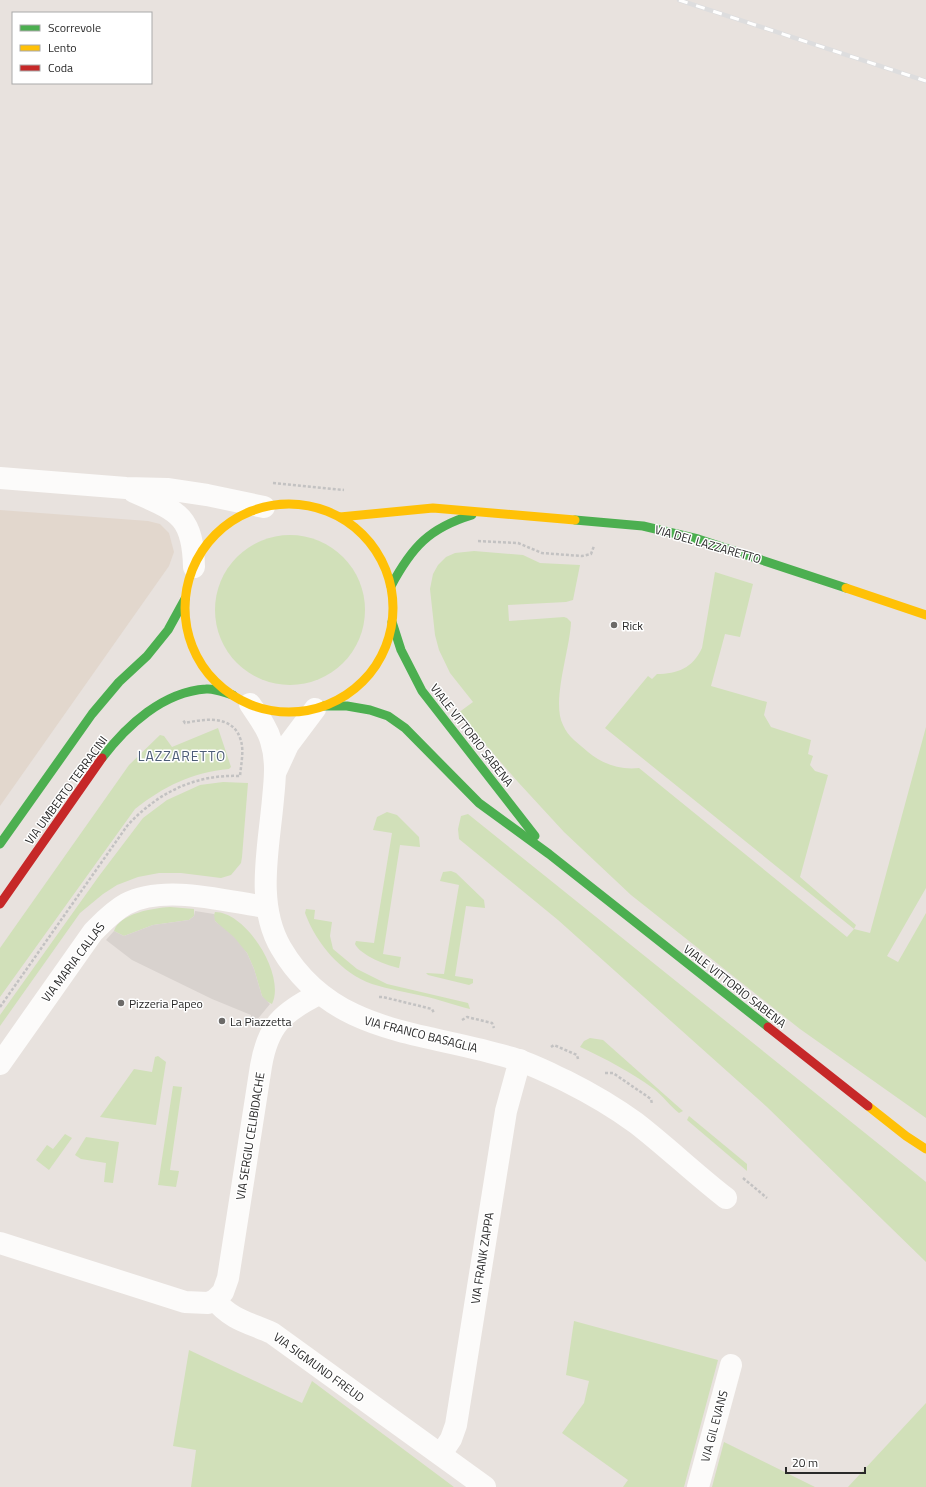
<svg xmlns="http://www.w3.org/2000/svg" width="926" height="1487" font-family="'Titillium Web',sans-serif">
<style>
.education{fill:#e2d7cd}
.green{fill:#d1e0b9}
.plaza{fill:#d8d2ce}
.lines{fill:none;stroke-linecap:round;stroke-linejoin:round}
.path{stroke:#c3c2c2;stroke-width:2.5;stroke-dasharray:3 2;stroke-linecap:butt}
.street{stroke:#fcfbfa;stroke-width:22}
.fast{stroke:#4caf50;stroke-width:9}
.slow{stroke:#ffc107;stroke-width:9}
.jam{stroke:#c62828;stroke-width:9}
.rail-casing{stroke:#ddddde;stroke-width:4.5}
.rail{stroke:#fff;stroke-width:3;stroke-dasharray:9;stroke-linecap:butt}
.poi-dot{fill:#6c6a68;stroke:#fff;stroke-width:1.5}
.labels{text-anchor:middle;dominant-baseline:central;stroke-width:3;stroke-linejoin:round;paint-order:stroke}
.street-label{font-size:12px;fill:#292929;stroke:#fff}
.poi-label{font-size:12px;fill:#292929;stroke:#fff;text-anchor:start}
.quarter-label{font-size:14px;letter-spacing:1px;fill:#4c5c77;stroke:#fff}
</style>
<rect width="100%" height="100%" fill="#e8e2de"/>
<polygon class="education" points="0,510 148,521 160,524 169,533 174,552 169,566 0,806"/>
<g class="green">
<circle cx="290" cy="610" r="75"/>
<path d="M 474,551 L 523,555 L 540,563 L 580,565 L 573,600 L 566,602 L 508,605 L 509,621 L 564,617 L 567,618 L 571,622 C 570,650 551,702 563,725 C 568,737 579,744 588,752 C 603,764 619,770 639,768 L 847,937 L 854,929 L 605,728 L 648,676 L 652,679 L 657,674 C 677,674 693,668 702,648 L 715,572 L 753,584 L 740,637 L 725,634 L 711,686 L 767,702 L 764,715 L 771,727 L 811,740 L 808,754 L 813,756 L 810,765 L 815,771 L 828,775 L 800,877 L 856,925 L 854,929 L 870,933 L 926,727 L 926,888 L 887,956 L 898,962 L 926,913 L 926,1118 L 800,1029 L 631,895 L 564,832 L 518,782 L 458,713 L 473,702 L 450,673 L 439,650 L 435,635 L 430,589 L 433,574 L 438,565 L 446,557 L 455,553 Z"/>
<path d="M 218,728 L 231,767 L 229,769 C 192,772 163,787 135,809 L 0,997 L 0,948 L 129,765 L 160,735 L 164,736 L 172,747 Z"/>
<polygon points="223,782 248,783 242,857 241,863 231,875 221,878 181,873 159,873 138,877 117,885 103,894 80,913 0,1026 0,1015 99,876 143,818 167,800 200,785"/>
<path d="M 387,812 L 397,815 L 419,837 L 420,847 L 400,845 L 383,954 L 401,957 L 399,968 C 388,966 360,955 355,944 L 356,941 L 374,943 L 392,833 L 373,830 L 377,817 Z"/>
<polygon points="468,814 926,1182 926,1262 767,1107 558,920 459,839 458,829 461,816"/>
<polygon points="451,871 456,873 484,900 485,908 466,906 455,976 473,979 473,983 469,985 428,975 426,973 444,974 459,885 440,881 443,872"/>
<path d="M 170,907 L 194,909 L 194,916 L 189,920 L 153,925 L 124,936 L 114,931 C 120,913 154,908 170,907 Z"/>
<path d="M 306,909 L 315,910 L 314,919 L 332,922 L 330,936 L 333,949 L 357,969 L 387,984 L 468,1003 L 470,1009 C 454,1005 438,999 423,996 C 406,992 388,989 372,984 C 341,973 316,943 305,913 Z"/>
<path d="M 215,912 C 247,912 286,976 272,1004 L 264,1000 L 262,996 L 254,969 L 247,953 L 215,921 L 213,918 Z"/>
<path d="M 590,1038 L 603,1040 L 683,1111 L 679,1113 C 670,1106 663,1096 654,1089 C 631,1072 606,1059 580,1047 L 584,1041 Z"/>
<polygon points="158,1056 166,1062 156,1125 100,1117 134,1069 152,1072 155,1057"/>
<polygon points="173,1086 182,1087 170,1170 179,1171 176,1187 158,1185"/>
<polygon points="689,1116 747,1164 747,1171 687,1120"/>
<polygon points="65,1134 72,1138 49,1170 36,1160 47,1145 53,1149"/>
<polygon points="86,1137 119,1142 113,1183 104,1182 106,1163 81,1159 75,1155"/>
<polygon points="574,1321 718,1360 684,1487 623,1487 628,1480 562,1433 584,1403 589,1381 566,1375"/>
<polygon points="189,1350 302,1403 312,1381 454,1487 191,1487 196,1450 173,1446"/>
<polygon points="926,1403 926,1487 848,1487"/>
<polygon points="724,1442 815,1487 712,1487"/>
</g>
<polygon class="plaza" points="195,911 214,914 215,921 234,937 247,953 254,969 262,996 270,1004 256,1021 251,1019 251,1015 212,999 132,960 106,940 114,931 124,936 153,925 189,920 194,916"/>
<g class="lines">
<g class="path">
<polyline points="273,483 344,490"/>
<polyline points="478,541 518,543 542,553 582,556 591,554 594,546"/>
<polyline points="379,997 383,997 432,1009 434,1013"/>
<path d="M 0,1007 L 127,826 C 157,793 195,774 240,776 C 241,765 244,751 241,741 C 234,714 204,719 185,723 L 183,720"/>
<polyline points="462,1020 467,1017 492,1023 494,1028"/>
<polyline points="551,1047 554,1045 577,1055 578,1059"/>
<polyline points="605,1073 613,1073 651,1099 652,1104"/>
<polyline points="743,1178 767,1198"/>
</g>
<g class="street">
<polyline points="0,478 126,488 167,489 207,495 264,507"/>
<path d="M 134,492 C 177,511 193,515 194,567"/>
<path d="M 250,704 C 258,716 267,727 271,741 C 277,760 275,779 273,799 C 269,847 255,904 281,948 C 332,1035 422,1031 508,1057 C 528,1062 547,1072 566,1081 C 590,1093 614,1107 636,1123 C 667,1147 695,1174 726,1198"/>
<polyline points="276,771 288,745 315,709"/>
<path d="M 0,1064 L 93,932 C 103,922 113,911 126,904 C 164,884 224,901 266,907"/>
<path d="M 0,1243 L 185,1302 L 208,1303 L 215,1300 C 231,1320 250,1323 272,1333 L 485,1487"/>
<path d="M 215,1300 L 223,1292 L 228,1278 L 261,1066 C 268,1025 283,1012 319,994"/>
<polyline points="441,1454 451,1439 456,1425 506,1111 520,1060"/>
<polyline points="698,1487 731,1365"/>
</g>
<g class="fast">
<polyline points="575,520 643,526 698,539 846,588"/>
<path d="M 391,586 C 412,547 429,528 472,515"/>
<polyline points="392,622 401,650 422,691 535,836"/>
<polyline points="324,706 347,706 370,710 388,716 405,728 479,803 549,854 768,1027"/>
<path d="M 102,758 C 127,725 163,692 206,689 C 215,688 225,693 233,695"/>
<polyline points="0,844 92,714 119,682 147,656 168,630 185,599"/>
</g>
<g class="slow">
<circle cx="289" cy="608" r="104"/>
<polyline points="340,517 433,508 575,520"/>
<polyline points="846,588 926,615"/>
<polyline points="868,1106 906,1136 926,1149"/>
</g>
<g class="jam">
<polyline points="0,904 102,758"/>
<polyline points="768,1027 868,1106"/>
</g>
<g class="rail-casing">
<polyline id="rail" points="679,0 926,81"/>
</g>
<use href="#rail" class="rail"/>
</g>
<g class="poi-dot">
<circle cx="614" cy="625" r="4"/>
<circle cx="121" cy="1003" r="4"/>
<circle cx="222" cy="1021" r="4"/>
</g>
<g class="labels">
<g class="street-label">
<text transform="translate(708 544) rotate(16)">VIA DEL LAZZARETTO</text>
<text transform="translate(472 735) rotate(52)">VIALE VITTORIO SABENA</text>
<text transform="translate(66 790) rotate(-54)">VIA UMBERTO TERRACINI</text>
<text transform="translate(73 962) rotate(-53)">VIA MARIA CALLAS</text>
<text transform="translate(735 986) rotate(38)">VIALE VITTORIO SABENA</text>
<text transform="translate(421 1034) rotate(14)">VIA FRANCO BASAGLIA</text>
<text transform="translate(250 1136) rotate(-81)">VIA SERGIU CELIBIDACHE</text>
<text transform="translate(482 1258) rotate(-81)">VIA FRANK ZAPPA</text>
<text transform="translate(319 1367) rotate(36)">VIA SIGMUND FREUD</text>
<text transform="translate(714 1426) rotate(-75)">VIA GIL EVANS</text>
</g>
<g class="poi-label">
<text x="622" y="625">Rick</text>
<text x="129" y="1003">Pizzeria Papeo</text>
<text x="230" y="1021">La Piazzetta</text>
</g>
<g class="quarter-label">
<text x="182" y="755">LAZZARETTO</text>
</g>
</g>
<rect x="12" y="12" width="140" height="72" fill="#ffffff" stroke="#a9a9a9"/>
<rect x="20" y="25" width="20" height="6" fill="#4caf50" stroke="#a9a9a9"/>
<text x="48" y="32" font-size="12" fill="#292929">Scorrevole</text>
<rect x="20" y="45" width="20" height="6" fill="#ffc107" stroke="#a9a9a9"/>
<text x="48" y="52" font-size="12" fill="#292929">Lento</text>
<rect x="20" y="65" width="20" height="6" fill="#c62828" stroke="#a9a9a9"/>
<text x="48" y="72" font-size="12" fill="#292929">Coda</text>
<path d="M786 1467v6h79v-6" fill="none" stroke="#292929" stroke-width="2"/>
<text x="792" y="1467" font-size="12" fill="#292929" stroke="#ffffff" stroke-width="3" paint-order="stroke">20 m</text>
</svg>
